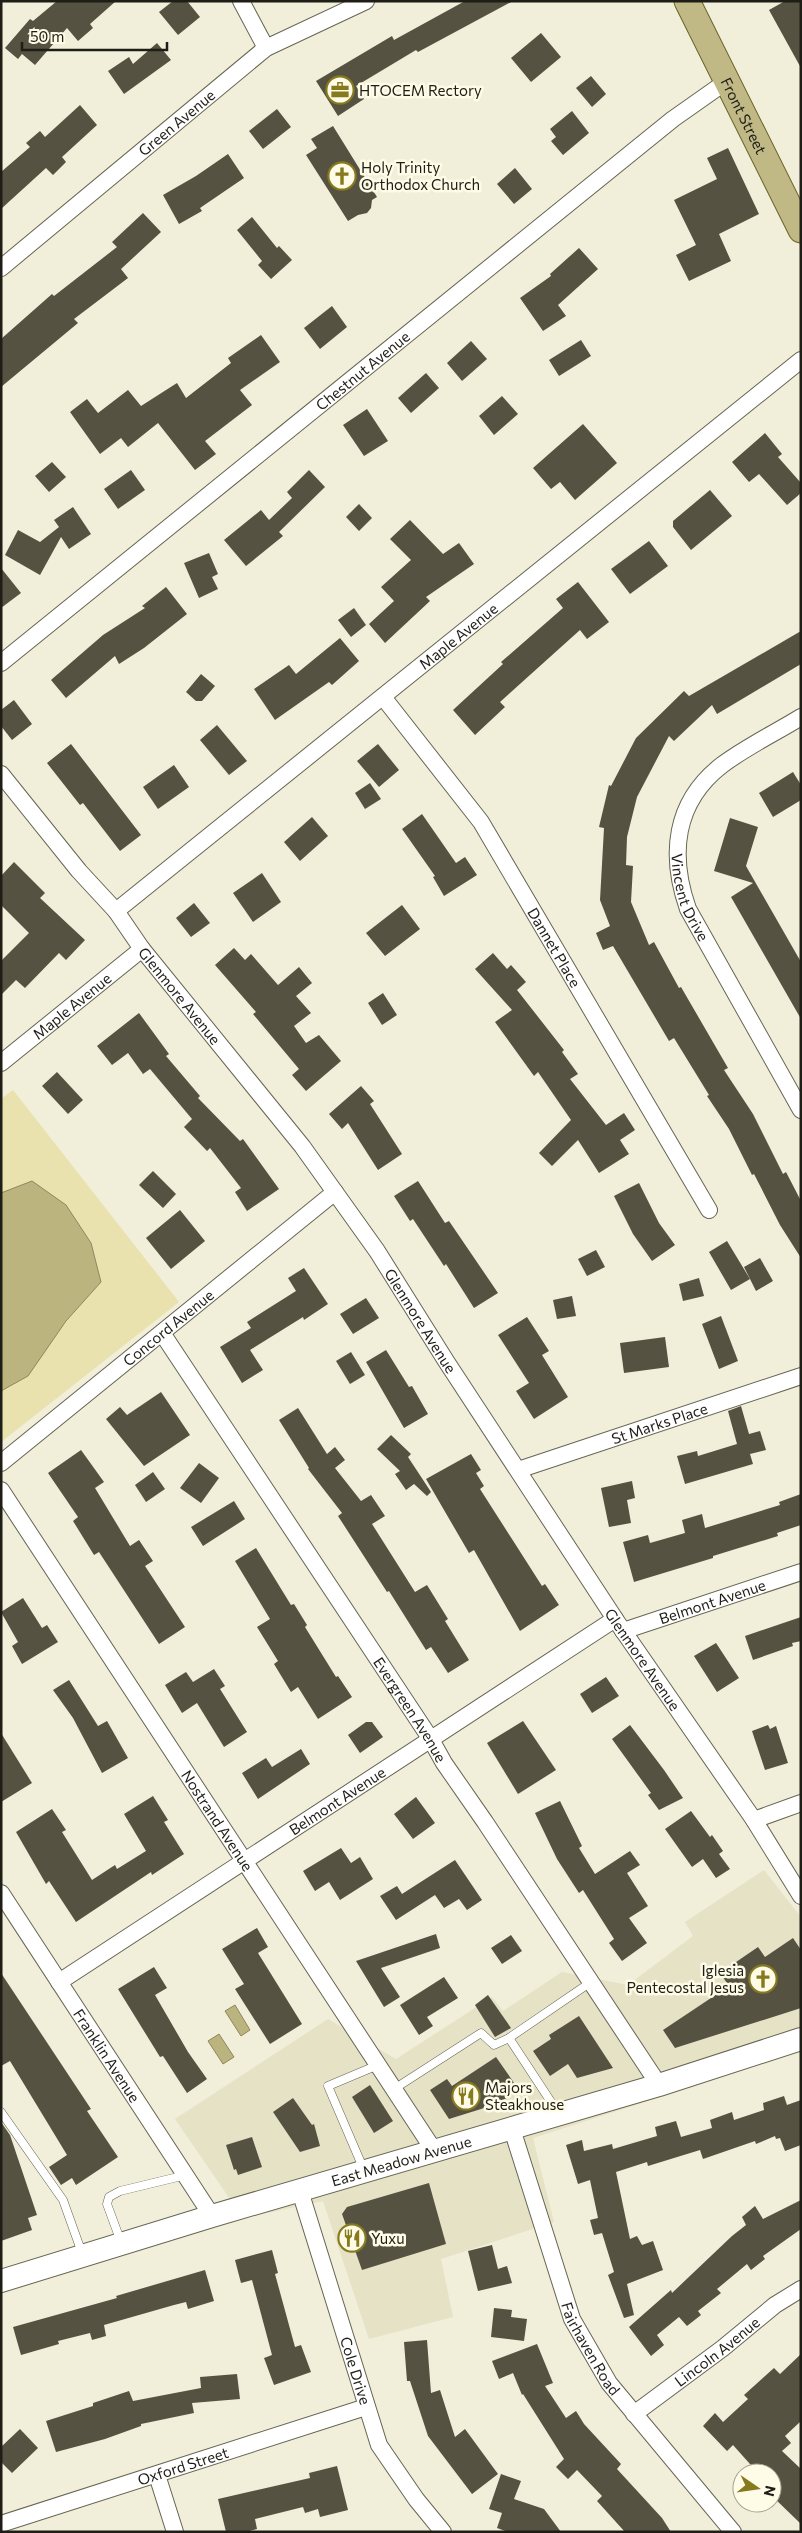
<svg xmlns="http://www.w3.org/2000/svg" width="802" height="2533" font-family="Commissioner,sans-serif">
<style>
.built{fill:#e6e2c6}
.green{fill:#e9e1ae}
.water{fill:#bcb47f;stroke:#8d8760}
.building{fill:#555241}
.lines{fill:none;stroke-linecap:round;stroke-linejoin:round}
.lane-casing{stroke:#676553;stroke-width:9}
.street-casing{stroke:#676553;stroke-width:18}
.secondary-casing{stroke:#676553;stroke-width:24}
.primary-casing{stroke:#6c6329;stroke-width:27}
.lane{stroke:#fff;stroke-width:8}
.street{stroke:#fff;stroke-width:16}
.secondary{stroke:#fff;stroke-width:22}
.primary{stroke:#c0b885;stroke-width:25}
.labels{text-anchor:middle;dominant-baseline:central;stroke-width:5;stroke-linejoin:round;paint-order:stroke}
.poi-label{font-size:15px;fill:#1e1d16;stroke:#fefbe7;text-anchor:start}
.street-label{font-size:15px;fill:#1e1d16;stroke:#fefbe7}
</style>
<rect width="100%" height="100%" fill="#f1eeda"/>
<polygon class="built" points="764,1870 801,1917 801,2052 533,2138 554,2222 441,2259 453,2317 369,2339 323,2201 243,2218 175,2119 328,2019 396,2059 492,1997 503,2011 562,1972 628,1985 693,1936 685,1922"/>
<polygon class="green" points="13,1090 179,1302 1,1442 1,1099"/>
<g class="water">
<polygon points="32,1181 66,1205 91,1243 101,1282 66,1321 28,1376 1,1391 1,1193"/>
<polygon points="235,2005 250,2030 241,2036 225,2011"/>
<polygon points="219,2034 234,2057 223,2064 208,2041"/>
</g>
<g class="building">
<polygon points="57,1 116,1 90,24 93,28 78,41 67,28 35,65 22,54 18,59 5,48 30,19 33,21"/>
<polygon points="173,1 187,1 200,17 178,35 159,12"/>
<polygon points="465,1 513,1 418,52 416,50 356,86 364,99 338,116 316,81 392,36 394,40"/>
<polygon points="785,1 801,1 801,68 769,10"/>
<polygon points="541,33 561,57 531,82 511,58"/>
<polygon points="157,43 171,60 124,94 108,71 129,57 133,64"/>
<polygon points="591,76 606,94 592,107 576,88"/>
<polygon points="80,105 97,125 62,157 66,162 53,175 46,168 1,209 1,172 30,147 26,143 40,131 45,137"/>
<polygon points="277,109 291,127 263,149 249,131"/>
<polygon points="572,111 589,133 563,155 551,141 556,137 550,129"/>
<polygon points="333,126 377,197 372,200 371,208 367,213 358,215 348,221 306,155 317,148 311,139"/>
<polygon points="728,148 759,214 719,234 731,261 689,281 676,255 696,245 674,200 717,179 707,158"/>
<polygon points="228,154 244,178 200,208 202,211 179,224 163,195 196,176"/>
<polygon points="515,168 532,189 514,204 497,184"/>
<polygon points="143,213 161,232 121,269 128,278 74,319 78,323 1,387 1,339 52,294 54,296 117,247 112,242"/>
<polygon points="252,217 277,248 279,246 292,260 271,279 258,265 262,261 237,230"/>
<polygon points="579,248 598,269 558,305 566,316 543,331 520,298 551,276 550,274"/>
<polygon points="332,306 347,327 320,349 304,328"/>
<polygon points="261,335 280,362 240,390 252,405 205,441 216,454 195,470 158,423 128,447 121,438 100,454 70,412 87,399 98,413 128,390 141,406 177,383 186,398 231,363 228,358"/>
<polygon points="581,340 591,356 559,376 549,360"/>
<polygon points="471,341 487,359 462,381 447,363"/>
<polygon points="426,373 439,388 411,413 398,398"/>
<polygon points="502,396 518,414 494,435 479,416"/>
<polygon points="367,409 388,441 364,456 343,425"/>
<polygon points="583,424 617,463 575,500 560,482 551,489 533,468"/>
<polygon points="765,433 782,454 778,457 801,483 801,493 787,505 759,474 749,482 732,462"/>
<polygon points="52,462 66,477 49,492 35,476"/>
<polygon points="131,470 145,490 118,509 104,489"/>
<polygon points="309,470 325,487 279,532 283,536 246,566 224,540 261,510 269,520 292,498 287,492"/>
<polygon points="710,490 732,516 691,550 673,527 673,521"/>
<polygon points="359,504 372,518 359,531 346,517"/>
<polygon points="73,507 91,534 69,549 61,537 40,575 5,555 18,530 40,542 59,527 54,520"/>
<polygon points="410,520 443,554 459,543 474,564 426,597 430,601 385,643 369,624 394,601 381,587 411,560 390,539"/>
<polygon points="649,541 668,566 630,594 611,569"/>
<polygon points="209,553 218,574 212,577 218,589 199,598 184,563"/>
<polygon points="1,568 21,593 1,608"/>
<polygon points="578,582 609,622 587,639 580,630 500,702 505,707 475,735 453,710 503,664 501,662 563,608 556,599"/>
<polygon points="166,587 187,614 144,648 119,664 115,656 66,698 51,680 103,635 145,608 142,606"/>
<polygon points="354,608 366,625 351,637 338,620"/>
<polygon points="801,631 801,664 717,714 712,705 674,741 669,736 637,797 627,837 626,865 633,866 631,902 649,945 654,942 679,988 681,987 728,1068 724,1070 753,1114 783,1174 786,1172 801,1201 801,1258 780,1225 754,1174 752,1175 729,1129 707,1096 709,1095 674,1038 669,1041 613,946 603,950 596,933 610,926 600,900 604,828 599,827 609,785 611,786 636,738 684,691 689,696"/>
<polygon points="340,638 359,661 332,685 329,682 275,720 254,689 289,665 296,674"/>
<polygon points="201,674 215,686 202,701 196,701 186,692"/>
<polygon points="14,700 32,724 12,740 1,726 1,710"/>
<polygon points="217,725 247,761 229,775 200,740"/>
<polygon points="71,744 141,835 120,851 83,803 80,805 47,763"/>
<polygon points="378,744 399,770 379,787 357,761"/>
<polygon points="174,765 189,787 158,809 143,787"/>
<polygon points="793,772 801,785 801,800 773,817 759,793"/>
<polygon points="370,783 381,799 365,809 355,793"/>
<polygon points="422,814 456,863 465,857 477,875 444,896 433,877 435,876 402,829"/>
<polygon points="312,817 328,836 300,861 284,842"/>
<polygon points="730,818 758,827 746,866 801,962 801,1019 731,897 753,883 714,871"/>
<polygon points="14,862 45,893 40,898 85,940 66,960 59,953 25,988 16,980 1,995 1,961 29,933 1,905 1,876"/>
<polygon points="262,873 281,902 253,922 233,893"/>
<polygon points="194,903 210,923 191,937 176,918"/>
<polygon points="402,905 420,929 385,956 366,933"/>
<polygon points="234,948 245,960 251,954 278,985 299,967 312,983 296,996 311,1013 294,1026 306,1043 319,1035 341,1061 306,1091 292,1075 299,1069 253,1014 256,1012 215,965"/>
<polygon points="493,953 507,969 511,965 526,982 517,990 564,1050 562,1052 578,1074 570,1079 606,1125 624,1113 635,1130 620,1140 629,1154 599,1173 578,1140 552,1166 539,1153 571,1120 538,1072 534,1076 495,1022 512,1010 475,969"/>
<polygon points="383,993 397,1015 382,1025 368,1003"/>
<polygon points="139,1013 169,1054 166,1056 200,1096 198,1098 240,1141 243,1139 279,1189 247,1211 235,1192 241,1188 210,1148 207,1151 184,1127 192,1119 150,1069 143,1074 128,1053 112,1065 97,1046"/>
<polygon points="57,1072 83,1100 68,1114 42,1086"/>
<polygon points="361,1086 374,1101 370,1104 402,1154 378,1170 348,1123 342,1129 329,1114"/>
<polygon points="153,1171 176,1194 163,1208 139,1185"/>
<polygon points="418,1181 445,1223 449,1221 498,1293 474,1308 446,1264 444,1266 413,1219 410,1221 394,1196"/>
<polygon points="639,1183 659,1223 675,1245 652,1261 633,1234 614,1196"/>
<polygon points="180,1210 205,1241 171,1269 146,1238"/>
<polygon points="727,1241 750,1279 731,1290 709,1252"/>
<polygon points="596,1250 605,1267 587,1276 578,1259"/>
<polygon points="760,1258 773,1281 756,1291 744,1267"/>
<polygon points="304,1268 328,1304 304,1320 303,1317 250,1350 263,1370 242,1383 220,1347 251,1328 247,1322 296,1291 288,1278"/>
<polygon points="699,1278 704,1296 683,1301 679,1284"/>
<polygon points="572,1296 576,1316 557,1319 553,1300"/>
<polygon points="366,1298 379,1318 353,1334 340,1314"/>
<polygon points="721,1316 738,1361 719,1369 702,1324"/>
<polygon points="527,1317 549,1351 542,1355 568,1397 534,1419 516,1391 529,1383 498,1335"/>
<polygon points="665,1337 669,1367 624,1373 620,1343"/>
<polygon points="386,1350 409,1387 412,1386 428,1414 404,1428 366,1362"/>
<polygon points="351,1352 365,1375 350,1384 336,1361"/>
<polygon points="161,1392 190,1435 144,1466 106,1419 120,1407 127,1415"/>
<polygon points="741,1406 749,1434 760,1431 766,1450 750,1454 753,1464 685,1484 677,1456 697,1451 698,1456 737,1444 728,1411"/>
<polygon points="298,1408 327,1454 335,1447 345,1460 335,1468 361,1501 371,1495 385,1516 372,1524 415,1592 427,1585 448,1619 445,1621 469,1660 448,1673 431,1647 426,1650 389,1591 387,1592 338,1516 342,1513 308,1469 309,1468 279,1420"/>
<polygon points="391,1435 411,1454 408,1457 431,1492 427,1496 414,1484 406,1490 395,1474 400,1471 377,1449"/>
<polygon points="81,1450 104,1482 95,1488 130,1546 139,1540 153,1561 145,1566 185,1627 159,1644 99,1552 94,1555 73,1521 78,1517 48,1473"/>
<polygon points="471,1454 481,1470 476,1473 484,1486 480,1489 542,1586 545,1584 559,1605 520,1631 474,1550 469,1553 426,1479"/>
<polygon points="199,1463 219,1478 201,1503 180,1488"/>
<polygon points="153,1472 165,1489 146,1502 135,1485"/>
<polygon points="632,1481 635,1498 627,1500 631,1523 609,1527 601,1488"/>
<polygon points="801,1494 801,1525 777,1533 778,1536 713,1556 713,1558 634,1582 623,1542 648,1535 650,1543 685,1533 682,1520 702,1514 705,1528 780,1505 779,1502"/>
<polygon points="234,1501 245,1519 203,1546 191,1527"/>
<polygon points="256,1548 291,1605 294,1604 307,1625 305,1627 336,1677 338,1676 352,1697 318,1719 298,1687 291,1692 274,1664 278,1661 257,1627 270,1619 235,1561"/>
<polygon points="23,1598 42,1628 47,1625 58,1642 22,1664 12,1646 18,1642 1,1612"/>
<polygon points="801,1617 801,1641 792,1643 793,1646 753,1660 745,1636"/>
<polygon points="716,1643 739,1678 717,1692 694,1656"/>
<polygon points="214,1669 225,1686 220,1689 247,1732 224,1747 197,1703 182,1713 165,1685 186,1672 193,1682"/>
<polygon points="606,1677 619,1696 592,1713 580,1694"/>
<polygon points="69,1680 98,1726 107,1721 128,1758 102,1773 73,1718 53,1690"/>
<polygon points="523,1721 556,1770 518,1794 487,1743"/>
<polygon points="366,1722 372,1722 383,1737 360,1753 348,1735"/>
<polygon points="630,1725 664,1770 683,1798 659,1810 648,1795 651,1793 612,1739"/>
<polygon points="768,1725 770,1729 776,1726 788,1763 765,1770 752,1731"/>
<polygon points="1,1733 32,1783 1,1802"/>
<polygon points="301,1749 310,1764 258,1799 242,1773 266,1758 272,1767"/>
<polygon points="153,1796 168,1820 164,1822 184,1854 152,1875 151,1872 76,1922 49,1881 46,1884 16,1832 52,1809 66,1830 62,1832 92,1880 115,1865 117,1869 146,1851 124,1814"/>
<polygon points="416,1797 435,1823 413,1839 394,1814"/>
<polygon points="560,1801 582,1846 579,1848 595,1874 630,1851 640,1865 627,1873 648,1906 629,1918 647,1943 622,1961 609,1943 614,1939 583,1890 579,1893 557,1859 535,1813"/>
<polygon points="691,1811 710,1837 712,1835 723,1851 719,1854 730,1869 716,1878 703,1859 692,1867 665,1829"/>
<polygon points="341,1848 351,1863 360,1857 373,1879 340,1900 329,1882 315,1891 303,1871"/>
<polygon points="455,1860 482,1900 467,1910 459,1899 444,1908 435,1895 396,1920 380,1896 397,1886 402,1894"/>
<polygon points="257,1928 268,1947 258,1953 302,2024 270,2044 235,1989 244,1984 222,1949"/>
<polygon points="436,1934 440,1948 381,1968 400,1997 384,2007 356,1961"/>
<polygon points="511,1935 522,1951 502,1964 491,1948"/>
<polygon points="793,1938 801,1950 801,2008 675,2048 663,2030 729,1986 720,1973 758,1947 765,1957"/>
<polygon points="154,1967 167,1988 155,1995 188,2052 207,2079 187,2093 163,2056 160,2057 118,1989"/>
<polygon points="1,1973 91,2109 87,2111 118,2157 76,2185 72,2178 61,2185 49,2167 67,2155 10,2061 1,2066"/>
<polygon points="444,1977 458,1998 427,2017 433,2026 419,2035 400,2005"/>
<polygon points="488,1995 511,2028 495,2037 475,2005"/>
<polygon points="579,2016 613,2068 577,2078 568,2064 550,2076 533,2051 551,2039 549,2035"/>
<polygon points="496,2057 519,2090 497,2104 449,2119 430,2090 447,2079 452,2086"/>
<polygon points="370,2085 393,2121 374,2133 352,2097"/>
<polygon points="784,2096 787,2105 801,2100 801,2145 785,2151 780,2138 776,2139 775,2136 756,2144 755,2141 703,2159 700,2150 648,2166 647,2162 616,2172 630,2239 637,2236 642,2245 653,2241 663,2270 627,2284 634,2315 624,2318 608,2275 614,2272 602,2233 594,2235 590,2220 598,2218 590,2180 578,2184 566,2145 582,2140 584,2151 612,2144 613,2149 657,2136 655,2127 676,2121 681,2137 712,2128 710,2120 732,2112 734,2120 764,2110 763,2103"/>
<polygon points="293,2098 312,2125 314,2124 320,2146 300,2152 273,2112"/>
<polygon points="1,2122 10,2135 37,2215 28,2218 32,2230 1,2241"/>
<polygon points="252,2137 262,2167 238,2175 236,2169 234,2170 226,2145"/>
<polygon points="429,2183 446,2244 362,2270 342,2214 347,2207"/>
<polygon points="801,2200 801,2229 763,2256 765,2259 751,2270 747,2264 717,2289 721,2293 698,2311 701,2315 687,2326 679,2317 657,2335 664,2345 651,2356 629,2327 671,2290 672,2293 732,2236 746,2225 742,2217 755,2206 763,2219"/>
<polygon points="492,2245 498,2269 507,2266 512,2283 478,2291 468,2251"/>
<polygon points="272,2250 278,2273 275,2274 295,2347 301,2345 311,2372 274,2385 264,2358 272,2355 252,2280 241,2283 235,2260"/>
<polygon points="205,2270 214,2301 188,2309 186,2302 174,2305 104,2325 106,2336 92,2340 90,2333 58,2341 59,2344 21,2355 13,2327 117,2298 116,2296"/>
<polygon points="494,2308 512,2310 511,2317 527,2319 524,2341 491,2337"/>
<polygon points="427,2340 431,2393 440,2390 455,2437 465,2429 498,2474 472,2494 428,2436 410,2381 407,2381 404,2342"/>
<polygon points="537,2344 553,2383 545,2386 566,2418 576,2411 584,2424 621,2464 617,2469 662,2518 671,2532 625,2532 597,2501 602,2496 577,2470 568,2479 556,2467 564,2459 523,2394 522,2395 513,2373 499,2379 492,2361"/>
<polygon points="801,2354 801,2421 785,2436 791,2443 782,2451 801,2469 801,2524 772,2496 772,2473 758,2473 733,2445 727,2451 703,2426 715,2413 723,2422 748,2399 744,2395 774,2368 780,2374"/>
<polygon points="237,2374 240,2399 192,2403 194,2413 141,2424 141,2426 105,2439 56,2452 46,2421 93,2406 93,2403 129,2391 133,2401 201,2388 200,2377"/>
<polygon points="20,2429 38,2448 12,2473 1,2462 1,2447"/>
<polygon points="337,2466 348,2510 320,2517 318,2509 305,2513 303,2507 255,2519 257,2529 246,2532 226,2532 218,2499 310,2478 309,2473"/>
<polygon points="501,2474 521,2481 514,2499 544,2509 561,2532 508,2532 497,2528 502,2513 489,2509"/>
</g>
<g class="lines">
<g class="lane-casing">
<g id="lane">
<polyline points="509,2038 557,2111"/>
<polyline points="394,2089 481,2033 494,2045 509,2038 591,1982"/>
<polyline points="1,2112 63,2200 82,2253"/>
<polyline points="364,2170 328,2086 378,2065"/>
<polyline points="121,2242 107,2204 109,2197 120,2191 186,2175"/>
</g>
</g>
<g class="street-casing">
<g id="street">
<polyline points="241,1 266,48"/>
<path id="s1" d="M 1,268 L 266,48 L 366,1"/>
<path id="s2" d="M 1,663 L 673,119 L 727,81"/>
<path id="s3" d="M 383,697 L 481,822 L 709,1210"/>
<path id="s4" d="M 801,717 C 775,733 746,747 722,765 C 674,802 669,855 688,909 L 801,1110"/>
<path id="s5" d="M 1,774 L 79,871 L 116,911 L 142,949 L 302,1146 L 377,1251 L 446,1361 L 615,1619 L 754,1820 L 801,1896"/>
<path id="s6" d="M 116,911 L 801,360"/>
<path id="s7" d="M 1,1063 L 142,949"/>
<path id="s8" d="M 162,1333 L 430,1738 L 444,1763 L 485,1822 L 659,2085"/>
<path id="s9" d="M 1,1463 L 335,1192"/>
<path id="s10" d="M 518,1470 L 801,1376"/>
<path id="s11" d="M 1,1490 L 435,2152"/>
<path id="s12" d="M 623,1631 L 801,1572"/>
<polyline points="754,1820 801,1803"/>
<path id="s13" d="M 1,1893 L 212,2216"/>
<path id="s14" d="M 59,1982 L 615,1619"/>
<path id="s15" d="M 512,2129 L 572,2319 L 609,2383 L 733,2532"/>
<path id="s16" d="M 300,2191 L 379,2445 L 416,2499 L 443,2532"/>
<path id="s17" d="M 634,2414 L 723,2348 L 775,2305 L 801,2289"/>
<polyline points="157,2475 175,2532"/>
<path id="s18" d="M 1,2524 L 366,2407"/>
</g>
</g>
<g class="secondary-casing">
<g id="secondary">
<path id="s19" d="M 1,2281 L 212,2216 L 659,2085 L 801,2039"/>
</g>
</g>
<g class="primary-casing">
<g id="primary">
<path id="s20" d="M 687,1 L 801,230"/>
</g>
</g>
<use href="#lane" class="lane"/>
<use href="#street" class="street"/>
<use href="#secondary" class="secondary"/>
<use href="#primary" class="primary"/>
</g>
<defs>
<g id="office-ring" transform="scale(1.4375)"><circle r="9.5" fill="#fefbe7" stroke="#87791e" stroke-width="1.5"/><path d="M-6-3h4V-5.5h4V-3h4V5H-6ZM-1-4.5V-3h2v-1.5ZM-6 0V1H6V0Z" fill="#87791e"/></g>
<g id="church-ring" transform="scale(1.4375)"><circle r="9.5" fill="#fefbe7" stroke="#87791e" stroke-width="1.5"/><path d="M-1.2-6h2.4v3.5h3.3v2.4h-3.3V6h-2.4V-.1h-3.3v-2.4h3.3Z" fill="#87791e"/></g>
<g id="restaurant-ring" transform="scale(1.4375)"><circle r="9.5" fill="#fefbe7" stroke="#87791e" stroke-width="1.5"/><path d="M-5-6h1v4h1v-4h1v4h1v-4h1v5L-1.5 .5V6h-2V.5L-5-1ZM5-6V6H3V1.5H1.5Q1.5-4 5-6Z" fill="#87791e"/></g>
</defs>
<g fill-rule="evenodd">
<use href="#office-ring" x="340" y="90"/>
<use href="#church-ring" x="342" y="176"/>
<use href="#church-ring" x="763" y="1979"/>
<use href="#restaurant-ring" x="466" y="2096"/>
<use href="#restaurant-ring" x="352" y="2238"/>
</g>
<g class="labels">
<g class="poi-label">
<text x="359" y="90">HTOCEM Rectory</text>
<text x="361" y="167">Holy Trinity<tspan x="361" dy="17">Orthodox Church</tspan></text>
<text x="744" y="1970" text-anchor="end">Iglesia<tspan x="744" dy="17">Pentecostal Jesus</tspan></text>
<text x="485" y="2087">Majors<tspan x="485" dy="17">Steakhouse</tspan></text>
<text x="371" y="2238">Yuxu</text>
</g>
<g class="street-label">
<text stroke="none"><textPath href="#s20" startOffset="128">Front Street</textPath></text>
<text stroke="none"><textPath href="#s1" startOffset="228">Green Avenue</textPath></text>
<text stroke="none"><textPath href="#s2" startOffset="465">Chestnut Avenue</textPath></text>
<text stroke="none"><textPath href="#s6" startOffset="439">Maple Avenue</textPath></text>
<text stroke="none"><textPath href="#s4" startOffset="241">Vincent Drive</textPath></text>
<text stroke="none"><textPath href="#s3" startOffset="304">Dannet Place</textPath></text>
<text stroke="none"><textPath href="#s5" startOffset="285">Glenmore Avenue</textPath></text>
<text stroke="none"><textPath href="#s7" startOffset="91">Maple Avenue</textPath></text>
<text stroke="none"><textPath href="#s5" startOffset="690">Glenmore Avenue</textPath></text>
<text stroke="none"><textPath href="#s9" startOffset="215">Concord Avenue</textPath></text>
<text stroke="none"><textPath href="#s10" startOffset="149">St Marks Place</textPath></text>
<text stroke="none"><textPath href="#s12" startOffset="94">Belmont Avenue</textPath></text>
<text stroke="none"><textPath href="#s5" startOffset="1095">Glenmore Avenue</textPath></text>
<text stroke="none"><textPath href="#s8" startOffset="451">Evergreen Avenue</textPath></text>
<text stroke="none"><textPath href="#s14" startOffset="332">Belmont Avenue</textPath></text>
<text stroke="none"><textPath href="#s11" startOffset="395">Nostrand Avenue</textPath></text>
<text stroke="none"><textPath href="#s13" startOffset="194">Franklin Avenue</textPath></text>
<text stroke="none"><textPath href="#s19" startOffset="418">East Meadow Avenue</textPath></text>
<text stroke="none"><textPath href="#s15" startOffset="234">Fairhaven Road</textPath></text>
<text stroke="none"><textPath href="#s17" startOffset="104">Lincoln Avenue</textPath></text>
<text stroke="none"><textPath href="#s16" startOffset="188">Cole Drive</textPath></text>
<text stroke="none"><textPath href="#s18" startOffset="191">Oxford Street</textPath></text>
</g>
</g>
<rect width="802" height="2533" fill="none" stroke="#1e1d16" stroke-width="5"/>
<g transform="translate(757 2488) rotate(103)"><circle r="24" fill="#fefbe7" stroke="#a4a293"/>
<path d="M0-4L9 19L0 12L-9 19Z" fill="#87791e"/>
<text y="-8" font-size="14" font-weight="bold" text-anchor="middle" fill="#1e1d16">N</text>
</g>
<path d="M22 42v8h145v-8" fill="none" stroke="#1e1d16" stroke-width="2.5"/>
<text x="30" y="42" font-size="15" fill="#1e1d16" stroke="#fefbe7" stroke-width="4" paint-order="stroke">50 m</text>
</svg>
